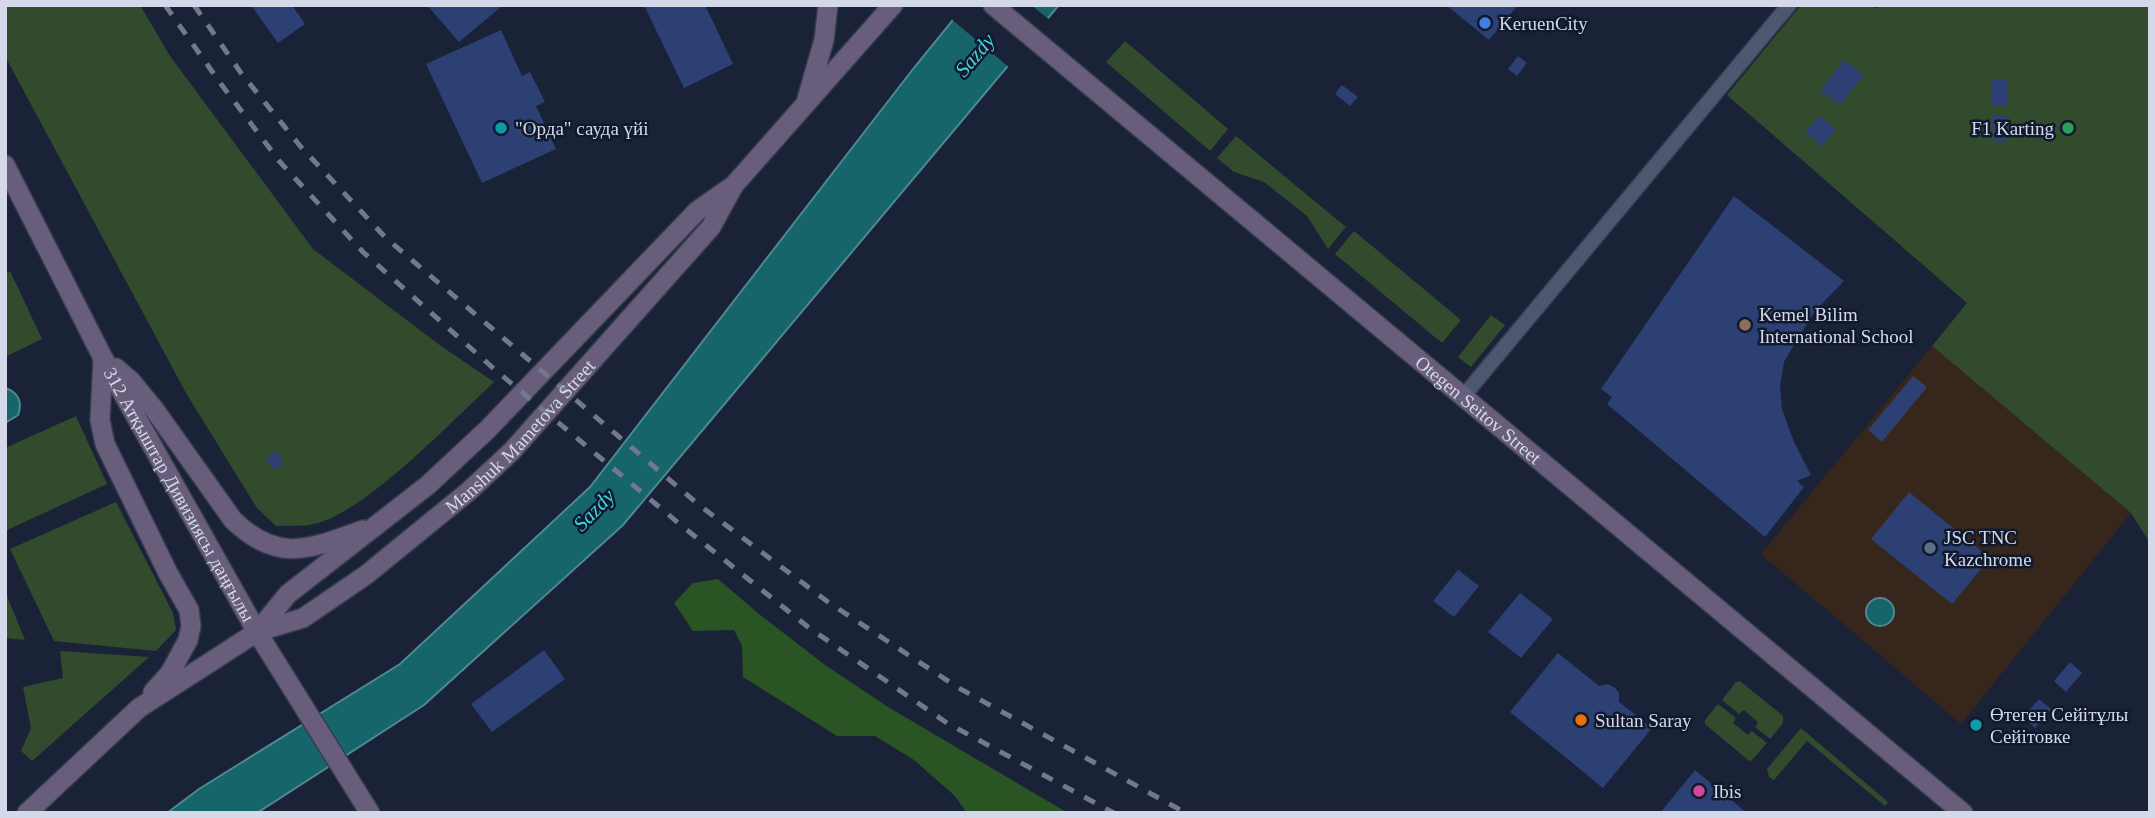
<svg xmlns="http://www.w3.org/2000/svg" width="2155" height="818" font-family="Georgia,serif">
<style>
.commercial{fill:#36261c}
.green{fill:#324b2d}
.forest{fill:#2a5423}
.water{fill:#16656b;stroke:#4f8890;stroke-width:2}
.pier{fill:#192237}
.building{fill:#2c4073}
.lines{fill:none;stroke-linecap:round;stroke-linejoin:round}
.minor-casing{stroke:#363c4e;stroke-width:17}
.secondary-casing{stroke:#363c4e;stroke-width:22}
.minor{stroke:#4d5770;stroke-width:14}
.secondary{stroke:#685e7c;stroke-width:19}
.rail{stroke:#71798b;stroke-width:5;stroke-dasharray:12 12;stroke-linecap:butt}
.shop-dot{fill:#3f7fe0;stroke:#10192d;stroke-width:2.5}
.culture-dot{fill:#0f9aa8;stroke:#10192d;stroke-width:2.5}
.leisure-dot{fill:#2e9e5b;stroke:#10192d;stroke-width:2.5}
.education-dot{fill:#8d6e63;stroke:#10192d;stroke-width:2.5}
.service-dot{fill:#5c6f8a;stroke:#10192d;stroke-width:2.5}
.food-dot{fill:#e8710a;stroke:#10192d;stroke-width:2.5}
.hotel-dot{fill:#d1479c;stroke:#10192d;stroke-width:2.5}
.labels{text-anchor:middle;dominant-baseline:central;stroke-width:5;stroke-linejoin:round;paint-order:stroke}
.poi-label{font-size:19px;fill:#d3d9e8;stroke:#10192d;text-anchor:start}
.street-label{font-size:19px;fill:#d3d9e8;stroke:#10192d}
.water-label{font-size:21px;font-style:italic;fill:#43d5df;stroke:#10192d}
</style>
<rect width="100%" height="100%" fill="#192237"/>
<polygon class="commercial" points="1932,346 2131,513 1961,724 1761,554"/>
<g class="green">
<path d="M 5,5 L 140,5 L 170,56 L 313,249 L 441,346 L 494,382 C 453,420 365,513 314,524 C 302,527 288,525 276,526 L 257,508 L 186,393 L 5,56 Z"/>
<polygon points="1801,5 1873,5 1877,9 1880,5 2150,5 2150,543 2131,513 1932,346 1967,303 1727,95"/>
<polygon points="1125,41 1228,129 1210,151 1106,62"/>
<polygon points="1236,136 1346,227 1328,249 1307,216 1264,182 1234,172 1217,158"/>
<polygon points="1354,231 1461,320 1442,343 1335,254"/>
<polygon points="10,271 42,339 5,357 5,274"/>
<polygon points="1491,315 1505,325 1471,367 1458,357"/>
<polygon points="76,416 107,484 5,531 5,448"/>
<polygon points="116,502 173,613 176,630 156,651 54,641 10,549"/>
<polygon points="5,591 25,640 5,638"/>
<polygon points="60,651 149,657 32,761 21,751 31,728 23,687 63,678"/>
<polygon points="1740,681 1783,716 1783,723 1770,739 1755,727 1758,722 1744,710 1739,714 1722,700 1736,682"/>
<polygon points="1718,704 1736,718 1733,723 1748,735 1752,731 1767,743 1751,761 1748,760 1705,724 1705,720"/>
<polygon points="1801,728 1888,802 1885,806 1807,741 1774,780 1769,777 1767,769"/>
</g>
<polygon class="forest" points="718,579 759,614 825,665 888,707 1068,813 967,813 955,796 914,760 875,736 837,736 743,677 742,646 734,630 693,631 674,603 693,583"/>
<g class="water">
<polygon points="965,5 1059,5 623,525 424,705 257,813 167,813 199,789 400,664 590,487 913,69"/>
<path d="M 5,388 C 18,392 23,402 18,415 L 5,423 Z"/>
<circle cx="1880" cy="612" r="14"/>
</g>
<polygon class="pier" points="961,5 1031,5 1051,21 1011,69 950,18"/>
<g class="building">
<polygon points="251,5 292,5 305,24 278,43"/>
<polygon points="427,5 503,5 459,42"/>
<polygon points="644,5 705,5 733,64 684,88"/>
<polygon points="1446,5 1518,5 1489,40"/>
<polygon points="501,30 522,76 530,72 545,102 536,106 556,149 482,183 426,64"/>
<polygon points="1518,56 1527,63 1517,76 1508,69"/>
<polygon points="1844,60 1864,75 1840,105 1820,91"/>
<rect x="1991" y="80" width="16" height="26"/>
<polygon points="1342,85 1358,97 1350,106 1335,94"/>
<polygon points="1820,115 1836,130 1822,146 1805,132"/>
<polygon points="1992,116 2008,116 2008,142 1993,142"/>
<polygon points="1734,196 1844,281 1814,312 1784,362 1780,386 1782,409 1794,442 1811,475 1797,481 1804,487 1765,537 1607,404 1612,397 1601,389"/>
<polygon points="1913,376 1927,387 1882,442 1868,430"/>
<polygon points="277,451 284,464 274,470 266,457"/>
<polygon points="1909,492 1990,558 1952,604 1871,539"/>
<polygon points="1458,570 1479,586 1454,617 1433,601"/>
<polygon points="1520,593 1553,619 1521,658 1488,632"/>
<polygon points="544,650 565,679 492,732 471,704"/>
<polygon points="1558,653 1599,686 1607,684 1614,687 1619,693 1619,702 1652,728 1603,788 1510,712"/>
<polygon points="2070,662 2082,673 2066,692 2054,681"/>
<polygon points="2039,699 2051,709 2035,728 2023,717"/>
<polygon points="1695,770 1747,813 1660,813"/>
</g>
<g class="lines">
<g class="minor-casing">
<polyline id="minor" points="1462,398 1789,5"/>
</g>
<g class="secondary-casing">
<g id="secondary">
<path id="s1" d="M 993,5 L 1963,813"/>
<polyline points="807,99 824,40 828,5"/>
<path id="s2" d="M 5,165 L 103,358 L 257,632 L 370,813"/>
<polyline points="103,358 100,420 105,444 168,573 189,610 191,626 188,640 170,673 153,692"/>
<path d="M 116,368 L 131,381 L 154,409 L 233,520 C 278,564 310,549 363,530"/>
<polyline points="257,632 288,594 428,485 488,429 697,211 734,185 893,5"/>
<path id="s3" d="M 27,813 L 139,708 L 257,632 L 303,618 L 366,575 L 469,491 L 512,451 L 711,227 L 734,185"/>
</g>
</g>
<use href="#minor" class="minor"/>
<use href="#secondary" class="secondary"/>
<g class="rail">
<polyline points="165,5 221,84 280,162 363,252 493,368 682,526 808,627 947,723 1114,813"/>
<polyline points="194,5 241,73 301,147 386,238 699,505 828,602 957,687 1186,813"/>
</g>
</g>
<circle class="shop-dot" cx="1485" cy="23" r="7"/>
<g class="culture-dot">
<circle cx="501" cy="128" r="7"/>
<circle cx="1976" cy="725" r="7"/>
</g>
<circle class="leisure-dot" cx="2068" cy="128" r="7"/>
<circle class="education-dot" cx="1745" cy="325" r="7"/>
<circle class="service-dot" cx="1930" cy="548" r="7"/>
<circle class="food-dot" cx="1581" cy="720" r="7"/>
<circle class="hotel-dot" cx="1699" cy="791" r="7"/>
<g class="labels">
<g class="poi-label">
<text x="1499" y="23">KeruenCity</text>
<text x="515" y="128">"Орда" сауда үйі</text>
<text x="2054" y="128" text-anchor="end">F1 Karting</text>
<text x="1759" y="314">Kemel Bilim<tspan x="1759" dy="22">International School</tspan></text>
<text x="1944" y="537">JSC TNC<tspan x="1944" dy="22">Kazchrome</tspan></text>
<text x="1990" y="714">Өтеген Сейітұлы<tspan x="1990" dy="22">Сейітовке</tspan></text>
<text x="1595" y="720">Sultan Saray</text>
<text x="1713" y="791">Ibis</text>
</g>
<g class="street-label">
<text stroke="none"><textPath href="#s1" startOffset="632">Otegen Seitov Street</textPath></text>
<text stroke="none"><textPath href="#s3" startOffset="626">Manshuk Mametova Street</textPath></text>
<text stroke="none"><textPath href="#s2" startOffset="373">312 Атқыштар Дивизиясы даңғылы</textPath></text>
</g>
<g class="water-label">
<text transform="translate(975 55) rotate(-50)">Sazdy</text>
<text transform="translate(594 510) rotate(-46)">Sazdy</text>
</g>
</g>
<rect width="2155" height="818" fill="none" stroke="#d3d9e8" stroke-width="14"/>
</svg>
